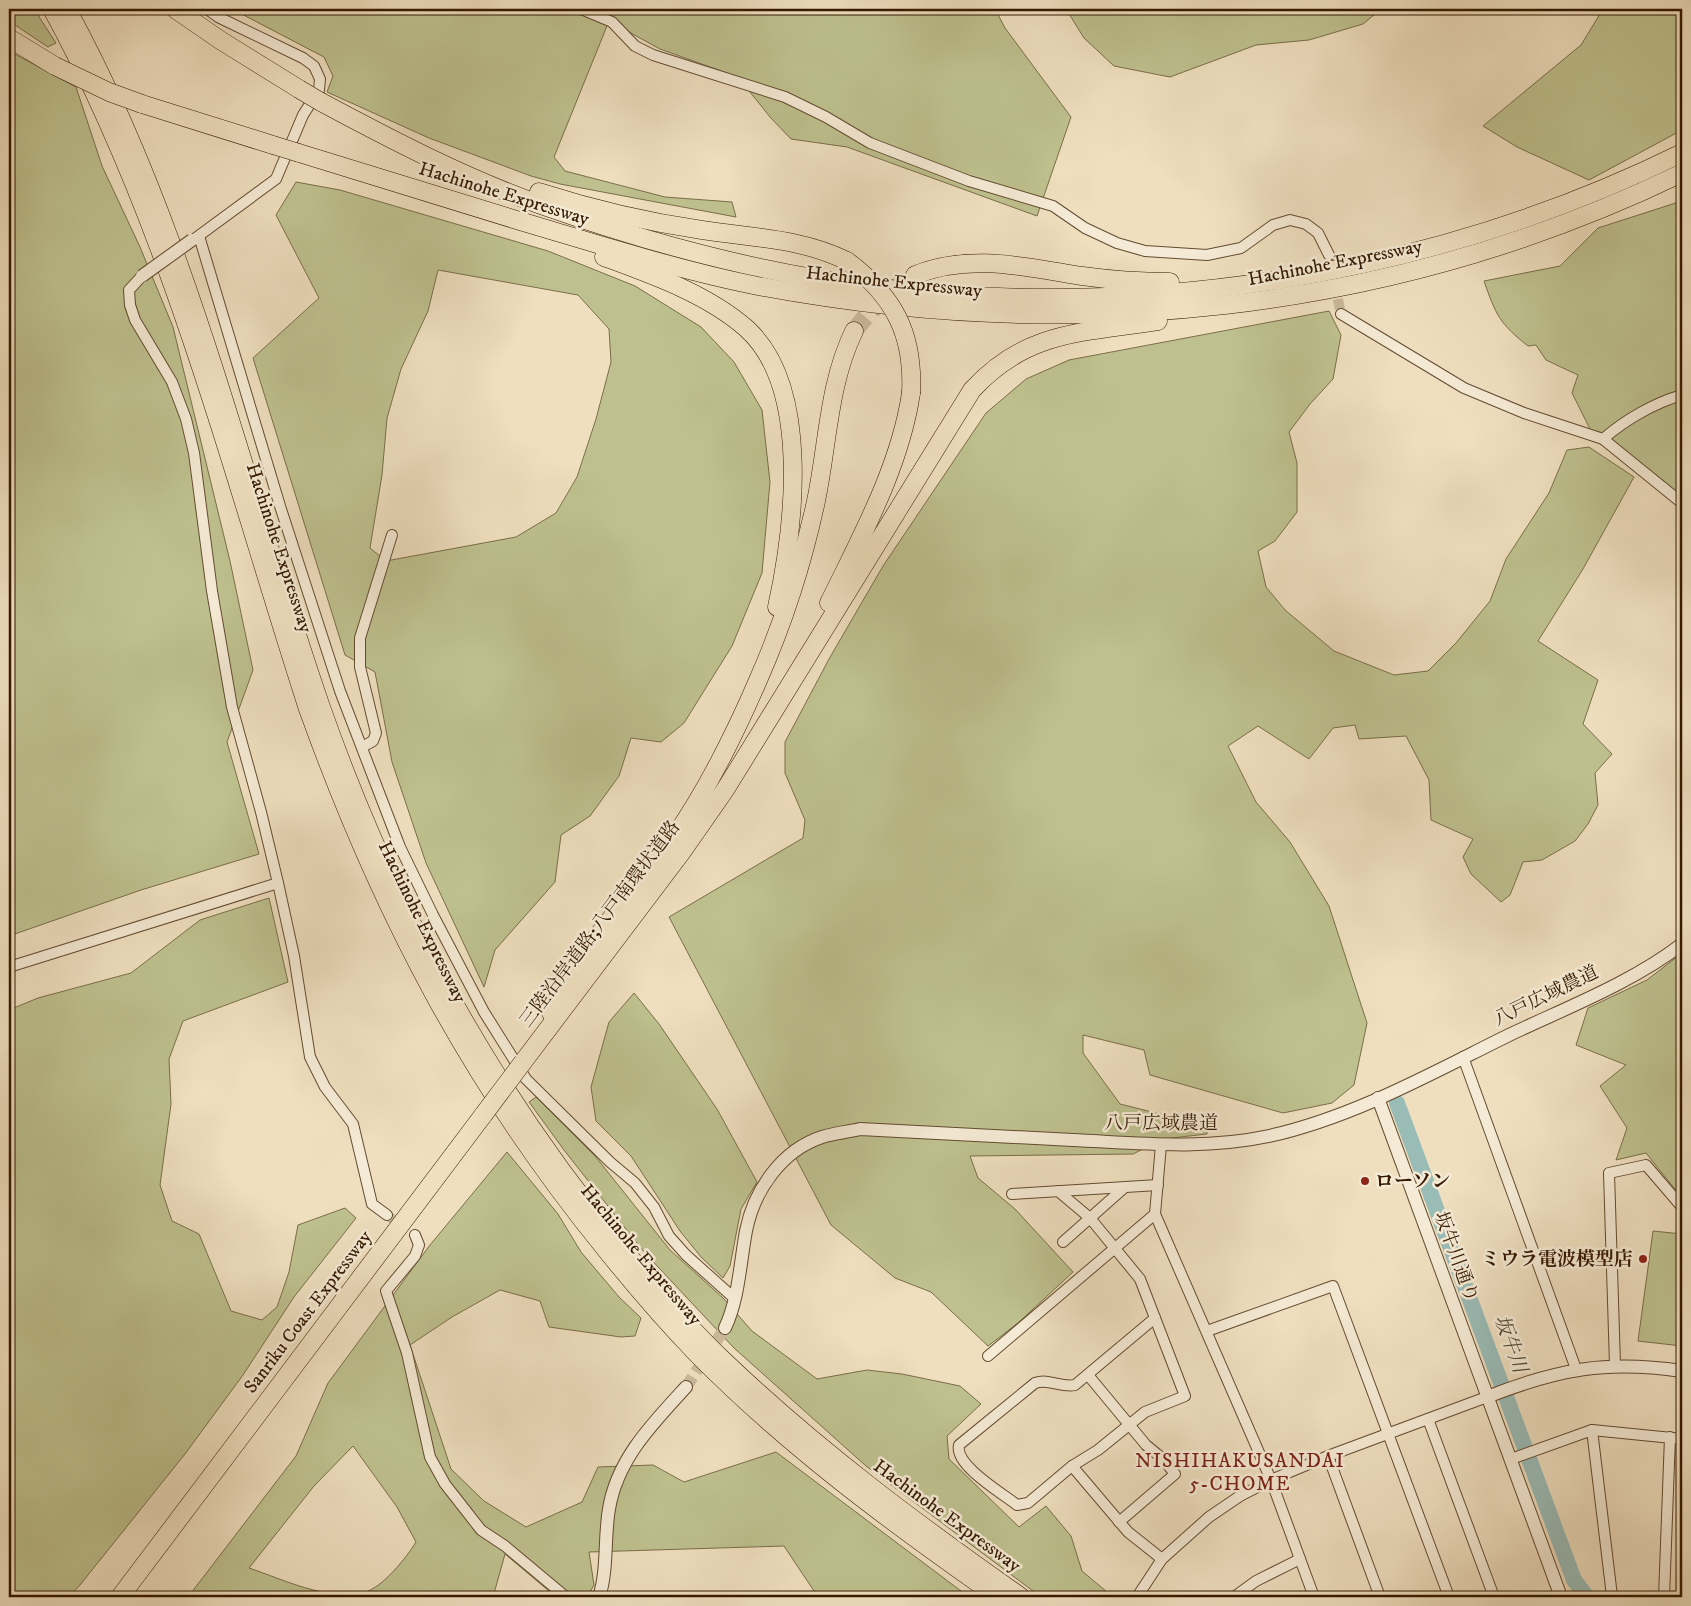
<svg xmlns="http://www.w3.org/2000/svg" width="1691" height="1606" font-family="'IM FELL DW Pica','Noto Serif JP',serif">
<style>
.green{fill:#bec18f;stroke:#7a6e48;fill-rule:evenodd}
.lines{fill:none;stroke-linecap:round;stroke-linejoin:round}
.river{stroke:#9abcb7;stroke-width:16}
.minor-tunnel{stroke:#cab899;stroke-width:10;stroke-dasharray:10 5;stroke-linecap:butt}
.tertiary-tunnel{stroke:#cab899;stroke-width:12;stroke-dasharray:12 6;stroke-linecap:butt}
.motorway-tunnel{stroke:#cab899;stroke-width:18;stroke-dasharray:18 9;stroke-linecap:butt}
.minor-casing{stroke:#644b30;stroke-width:12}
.tertiary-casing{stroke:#644b30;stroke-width:14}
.motorway-casing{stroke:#351a00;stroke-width:19}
.minor{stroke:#f5ead5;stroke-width:10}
.tertiary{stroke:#f5ead5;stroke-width:12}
.motorway{stroke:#efdfbf;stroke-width:18}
.tertiary-bridge-casing{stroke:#644b30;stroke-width:14;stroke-linecap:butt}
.motorway-bridge-casing{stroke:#351a00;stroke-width:19;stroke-linecap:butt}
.tertiary-bridge{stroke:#f5ead5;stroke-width:12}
.motorway-bridge{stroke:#efdfbf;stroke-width:18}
.poi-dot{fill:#8f2418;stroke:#f5ead5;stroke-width:2}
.labels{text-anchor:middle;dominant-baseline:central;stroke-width:5;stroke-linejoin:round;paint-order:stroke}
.street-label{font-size:19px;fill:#351a00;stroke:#f5ead5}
.poi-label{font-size:19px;font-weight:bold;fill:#351a00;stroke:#f5ead5;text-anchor:start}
.water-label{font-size:20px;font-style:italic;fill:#534b37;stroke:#f5ead5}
.neighbourhood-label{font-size:20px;letter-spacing:1px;fill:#7a1f14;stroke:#f5ead5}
</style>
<rect width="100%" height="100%" fill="#efdfbf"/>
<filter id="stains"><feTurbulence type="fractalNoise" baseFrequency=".004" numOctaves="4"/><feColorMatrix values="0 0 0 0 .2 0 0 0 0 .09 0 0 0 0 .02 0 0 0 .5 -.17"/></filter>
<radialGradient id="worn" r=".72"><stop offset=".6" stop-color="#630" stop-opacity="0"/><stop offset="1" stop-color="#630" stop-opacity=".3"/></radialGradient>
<g class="green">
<polygon points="9,9 34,9 56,43 48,47 9,21"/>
<polygon points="232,9 995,9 1005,28 1071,117 1037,216 847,147 791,139 770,117 738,77 660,49 609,21 554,157 565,171 665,197 732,202 736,217 560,184 531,176 429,138 327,92 333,76 324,57"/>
<polygon points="1066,9 1381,9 1363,24 1309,40 1256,45 1170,77 1114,66 1084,38"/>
<polygon points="1603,9 1682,9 1682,130 1589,180 1517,147 1483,126 1581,45"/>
<polygon points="9,51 76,87 102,166 140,247 173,327 230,561 253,670 227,742 259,854 141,890 9,936"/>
<path d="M 296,182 L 340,190 L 548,251 L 635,286 L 701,327 L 734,362 L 762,410 L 770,482 L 762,573 L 732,646 L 684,723 L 661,742 L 631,738 L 619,776 L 590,816 L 561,835 L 555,882 L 495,950 L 484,987 L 426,863 L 392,762 L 375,672 L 345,655 L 253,358 L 319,298 L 276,215 ZM 438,270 L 578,295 L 609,329 L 611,362 L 596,419 L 577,477 L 556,513 L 516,537 L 386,561 L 370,548 L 382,475 L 387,418 L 401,369 L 428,311 Z"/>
<path d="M 1682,201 L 1682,496 L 1591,431 L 1572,393 L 1578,375 L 1546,360 L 1536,345 L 1528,346 C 1499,323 1496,315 1484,281 L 1560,266 L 1598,228 Z"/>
<polygon points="1329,311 1341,335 1333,379 1310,404 1289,432 1297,463 1297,512 1275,541 1258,551 1266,587 1285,610 1334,651 1394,675 1428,671 1456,643 1490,601 1506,559 1549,493 1567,450 1589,447 1634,477 1583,569 1538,641 1598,680 1583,724 1612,754 1595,773 1598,805 1588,824 1575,841 1542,860 1523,862 1510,895 1501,902 1471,874 1463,857 1473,839 1431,820 1429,780 1406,736 1359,739 1355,725 1333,728 1309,759 1258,726 1228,746 1256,802 1290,842 1329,906 1367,1023 1354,1085 1332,1103 1283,1113 1150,1075 1144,1050 1083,1035 1083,1053 1120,1104 1208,1126 1207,1134 1163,1139 1133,1154 970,1156 978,1178 1015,1209 1073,1272 1018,1323 988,1346 931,1292 895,1278 831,1225 669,917 803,838 805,820 785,773 785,742 829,659 883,566 986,413 1026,379 1069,360"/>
<polygon points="269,898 288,982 183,1021 169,1059 171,1104 160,1185 172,1221 199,1234 231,1311 262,1320 277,1307 289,1272 298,1225 345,1208 356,1218 294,1297 243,1375 185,1454 80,1585 69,1597 9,1597 9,1010 38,998 131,973 200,920"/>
<polygon points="1682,953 1682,1198 1646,1153 1616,1160 1627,1128 1600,1086 1626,1065 1576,1045 1588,1008 1647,980"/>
<polygon points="634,993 659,1024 717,1109 757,1182 741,1209 730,1266 723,1278 701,1257 680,1231 631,1156 596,1121 591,1087 609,1022"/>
<polygon points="536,1097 595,1156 670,1250 723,1298 752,1331 817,1379 867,1370 902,1374 960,1386 981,1404 947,1436 949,1459 1019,1527 1046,1506 1071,1536 1082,1571 1113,1597 1041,1597 866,1466 734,1348 644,1252 564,1150 529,1102"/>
<path d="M 507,1152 L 558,1214 L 581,1252 L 619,1297 L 641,1318 L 635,1336 L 621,1337 L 549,1327 L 540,1301 L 500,1290 L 452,1317 L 410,1345 L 451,1469 L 484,1501 L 526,1527 L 582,1502 L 598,1467 L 653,1465 L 684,1482 L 776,1452 L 969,1597 L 818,1597 L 784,1546 L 589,1552 L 594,1585 L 587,1597 L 556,1597 L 505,1554 L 493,1597 L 188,1597 L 296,1456 L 328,1383 L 430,1245 ZM 353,1446 L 397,1507 L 416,1542 C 407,1557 382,1588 365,1592 C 325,1601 285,1580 249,1568 L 314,1486 Z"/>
<polygon points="1653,1231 1682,1234 1682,1346 1638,1341"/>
</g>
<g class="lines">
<polyline class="river" points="1397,1103 1574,1580 1587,1597"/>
<g class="minor-tunnel">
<polyline points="1329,255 1341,314"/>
<polyline points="387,1215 415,1235"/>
</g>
<polyline class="tertiary-tunnel" points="686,1387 725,1328"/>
<path class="motorway-tunnel" d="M 854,331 C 872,308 890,290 915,275"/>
<g class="minor-casing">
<g id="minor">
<polyline points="581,9 612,22 635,46 653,55 785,97 826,117 870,143 969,181 1053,206 1085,228 1117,243 1145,251 1207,255 1241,248 1273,225 1290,220 1306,224 1318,233 1329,255"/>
<polyline points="199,236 280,506 340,691 400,847 433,915 484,1012 526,1079 610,1162 635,1183 654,1207 669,1236 686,1255 734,1298"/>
<polyline points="193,240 276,179 303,115 319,90 320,79 314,66 303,58 218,17 207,9"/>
<polyline points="142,276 129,290 130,305 135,320 172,382 186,419 194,453 212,591 232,707 261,812 278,883 294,956 310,1057 325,1087 353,1124 372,1204 387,1215"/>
<polyline points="1341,314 1464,388 1524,413 1603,439 1682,503"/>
<path d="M 1603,439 C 1625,420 1654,403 1682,395"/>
<polyline points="362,747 373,741 376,733 360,667 360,638 392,535"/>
<polyline points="9,967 278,883"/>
<polyline points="1463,1057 1576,1369"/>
<polyline points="1161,1145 1155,1214 1271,1480 1314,1597"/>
<polyline points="1058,1191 1090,1218 1140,1279 1185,1396 1145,1412 1098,1450 1072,1466 1128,1532 1162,1559"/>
<polyline points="1012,1194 1158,1185"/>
<polyline points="415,1235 419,1245 415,1256 386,1291 407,1353 430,1457 445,1484 481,1530 505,1546 566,1597"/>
<polyline points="1063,1242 1125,1187"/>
<polyline points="1207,1331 1333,1286 1449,1597"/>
<polyline points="988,1356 1155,1214"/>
<polyline points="1615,1365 1609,1173 1646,1165 1682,1207"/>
<polyline points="1088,1375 1146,1445 1163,1459 1175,1474 1119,1522"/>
<polyline points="1428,1419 1494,1597"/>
<polyline points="1592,1430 1612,1596"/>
<polyline points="1328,1456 1380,1597"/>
<polyline points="1511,1459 1592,1430 1682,1439"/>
<path d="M 1072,1466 L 1028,1503 L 1017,1505 C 1002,1493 954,1465 959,1445 L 1035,1383 C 1049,1378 1061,1388 1075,1385 L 1155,1318"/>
<polyline points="1137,1597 1162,1559 1209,1517 1240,1496 1271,1480 1328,1456 1487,1397"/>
<polyline points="1234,1597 1256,1581 1300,1559"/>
<polyline points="1664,1597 1670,1437"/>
</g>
</g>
<g class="tertiary-casing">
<g id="tertiary">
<polyline points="1378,1098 1561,1597"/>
<path d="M 725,1328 C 739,1298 740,1263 746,1231 C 754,1190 782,1150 822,1137 C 834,1133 848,1132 860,1129 C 931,1132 1002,1136 1073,1140 C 1138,1143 1204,1150 1269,1136 C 1354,1117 1432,1073 1509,1035 C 1566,1008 1633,982 1682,944"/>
<path d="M 1487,1397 C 1558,1369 1607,1360 1682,1371"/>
<path d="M 599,1597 C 608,1570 604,1537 609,1509 C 617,1459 653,1423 686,1387"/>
</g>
</g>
<g class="motorway-casing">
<g id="motorway">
<path d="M 52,9 C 171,227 232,474 308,709 C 381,912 470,1083 607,1251 C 636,1287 666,1322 698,1355 C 789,1447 892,1523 998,1597"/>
<path d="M 67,9 C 187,228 240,473 321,707 C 391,906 491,1092 627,1254 C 658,1290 688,1327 723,1360 C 815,1448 917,1524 1021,1597"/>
<polyline points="175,9 220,40 299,89"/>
<polyline points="9,38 55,66"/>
<path d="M 321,102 C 392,140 465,178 541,205 C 643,241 749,270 857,285 C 1136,323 1430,277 1682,153"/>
<polyline points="142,104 273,145"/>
<path d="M 299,153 C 392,182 486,211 580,239 C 637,256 694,273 753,285 C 1070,346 1390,314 1682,173"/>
<path d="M 539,192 C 592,209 647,222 702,230 C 752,238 801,238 847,261"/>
<path d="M 604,257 C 653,275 707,294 746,328 C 812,387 794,529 777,607"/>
<path d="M 915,275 C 970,253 1025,267 1082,276 C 1111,280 1140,282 1170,282"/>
<path d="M 829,603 C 861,537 900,467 911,393"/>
<path d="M 551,1013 C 578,951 633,894 673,839 C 708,789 735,734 759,678 C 784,621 803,562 816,501 C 828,444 828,385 854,331"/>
<path d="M 523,1062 L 681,853 L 725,790 L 972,390 C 1027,330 1083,333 1158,321"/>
<polyline points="120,1597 484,1114"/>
</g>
</g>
<use href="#minor" class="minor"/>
<use href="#tertiary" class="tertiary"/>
<use href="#motorway" class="motorway"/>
<g class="tertiary-bridge-casing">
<polyline id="tertiary-bridge" points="142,276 192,240"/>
</g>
<g class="motorway-bridge-casing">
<g id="motorway-bridge">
<polyline points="55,66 109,92 142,104"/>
<polyline points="299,89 321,102"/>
<polyline points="273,145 299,153"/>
<path d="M 847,261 C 894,296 914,334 911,393"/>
<polyline points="484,1114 523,1062"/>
</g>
</g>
<use href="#tertiary-bridge" class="tertiary-bridge"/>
<use href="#motorway-bridge" class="motorway-bridge"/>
</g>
<g class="poi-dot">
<circle cx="1365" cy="1181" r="5"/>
<circle cx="1643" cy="1259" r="5"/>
</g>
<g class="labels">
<g class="street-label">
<text transform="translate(504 194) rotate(17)">Hachinohe Expressway</text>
<text transform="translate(1335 263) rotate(-11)">Hachinohe Expressway</text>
<text transform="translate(894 282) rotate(6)">Hachinohe Expressway</text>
<text transform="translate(279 548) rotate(72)">Hachinohe Expressway</text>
<text transform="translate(422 922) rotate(64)">Hachinohe Expressway</text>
<text transform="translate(600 924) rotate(-53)">三陸沿岸道路;八戸南環状道路</text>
<text transform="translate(1546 996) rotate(-26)">八戸広域農道</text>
<text x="1161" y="1123">八戸広域農道</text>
<text transform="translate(641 1255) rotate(50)">Hachinohe Expressway</text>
<text transform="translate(1456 1257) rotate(70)">坂牛川通り</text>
<text transform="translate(308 1312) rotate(-53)">Sanriku Coast Expressway</text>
<text transform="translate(947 1516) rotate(36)">Hachinohe Expressway</text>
</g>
<g class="poi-label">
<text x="1375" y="1181">ローソン</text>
<text x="1633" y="1259" text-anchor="end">ミウラ電波模型店</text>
</g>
<g class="water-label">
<text transform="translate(1510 1344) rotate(70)">坂牛川</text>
</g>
<g class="neighbourhood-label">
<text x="1240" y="1461">NISHIHAKUSANDAI<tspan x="1240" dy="23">5-CHOME</tspan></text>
</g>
</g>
<rect width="1691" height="1606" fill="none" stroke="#efdfbf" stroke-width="30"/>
<rect x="10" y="10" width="1671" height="1586" fill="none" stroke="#351a00" stroke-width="2.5"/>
<rect x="15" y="15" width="1661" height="1576" fill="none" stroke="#351a00"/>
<rect width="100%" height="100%" filter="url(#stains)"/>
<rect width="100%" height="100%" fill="url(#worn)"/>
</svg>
